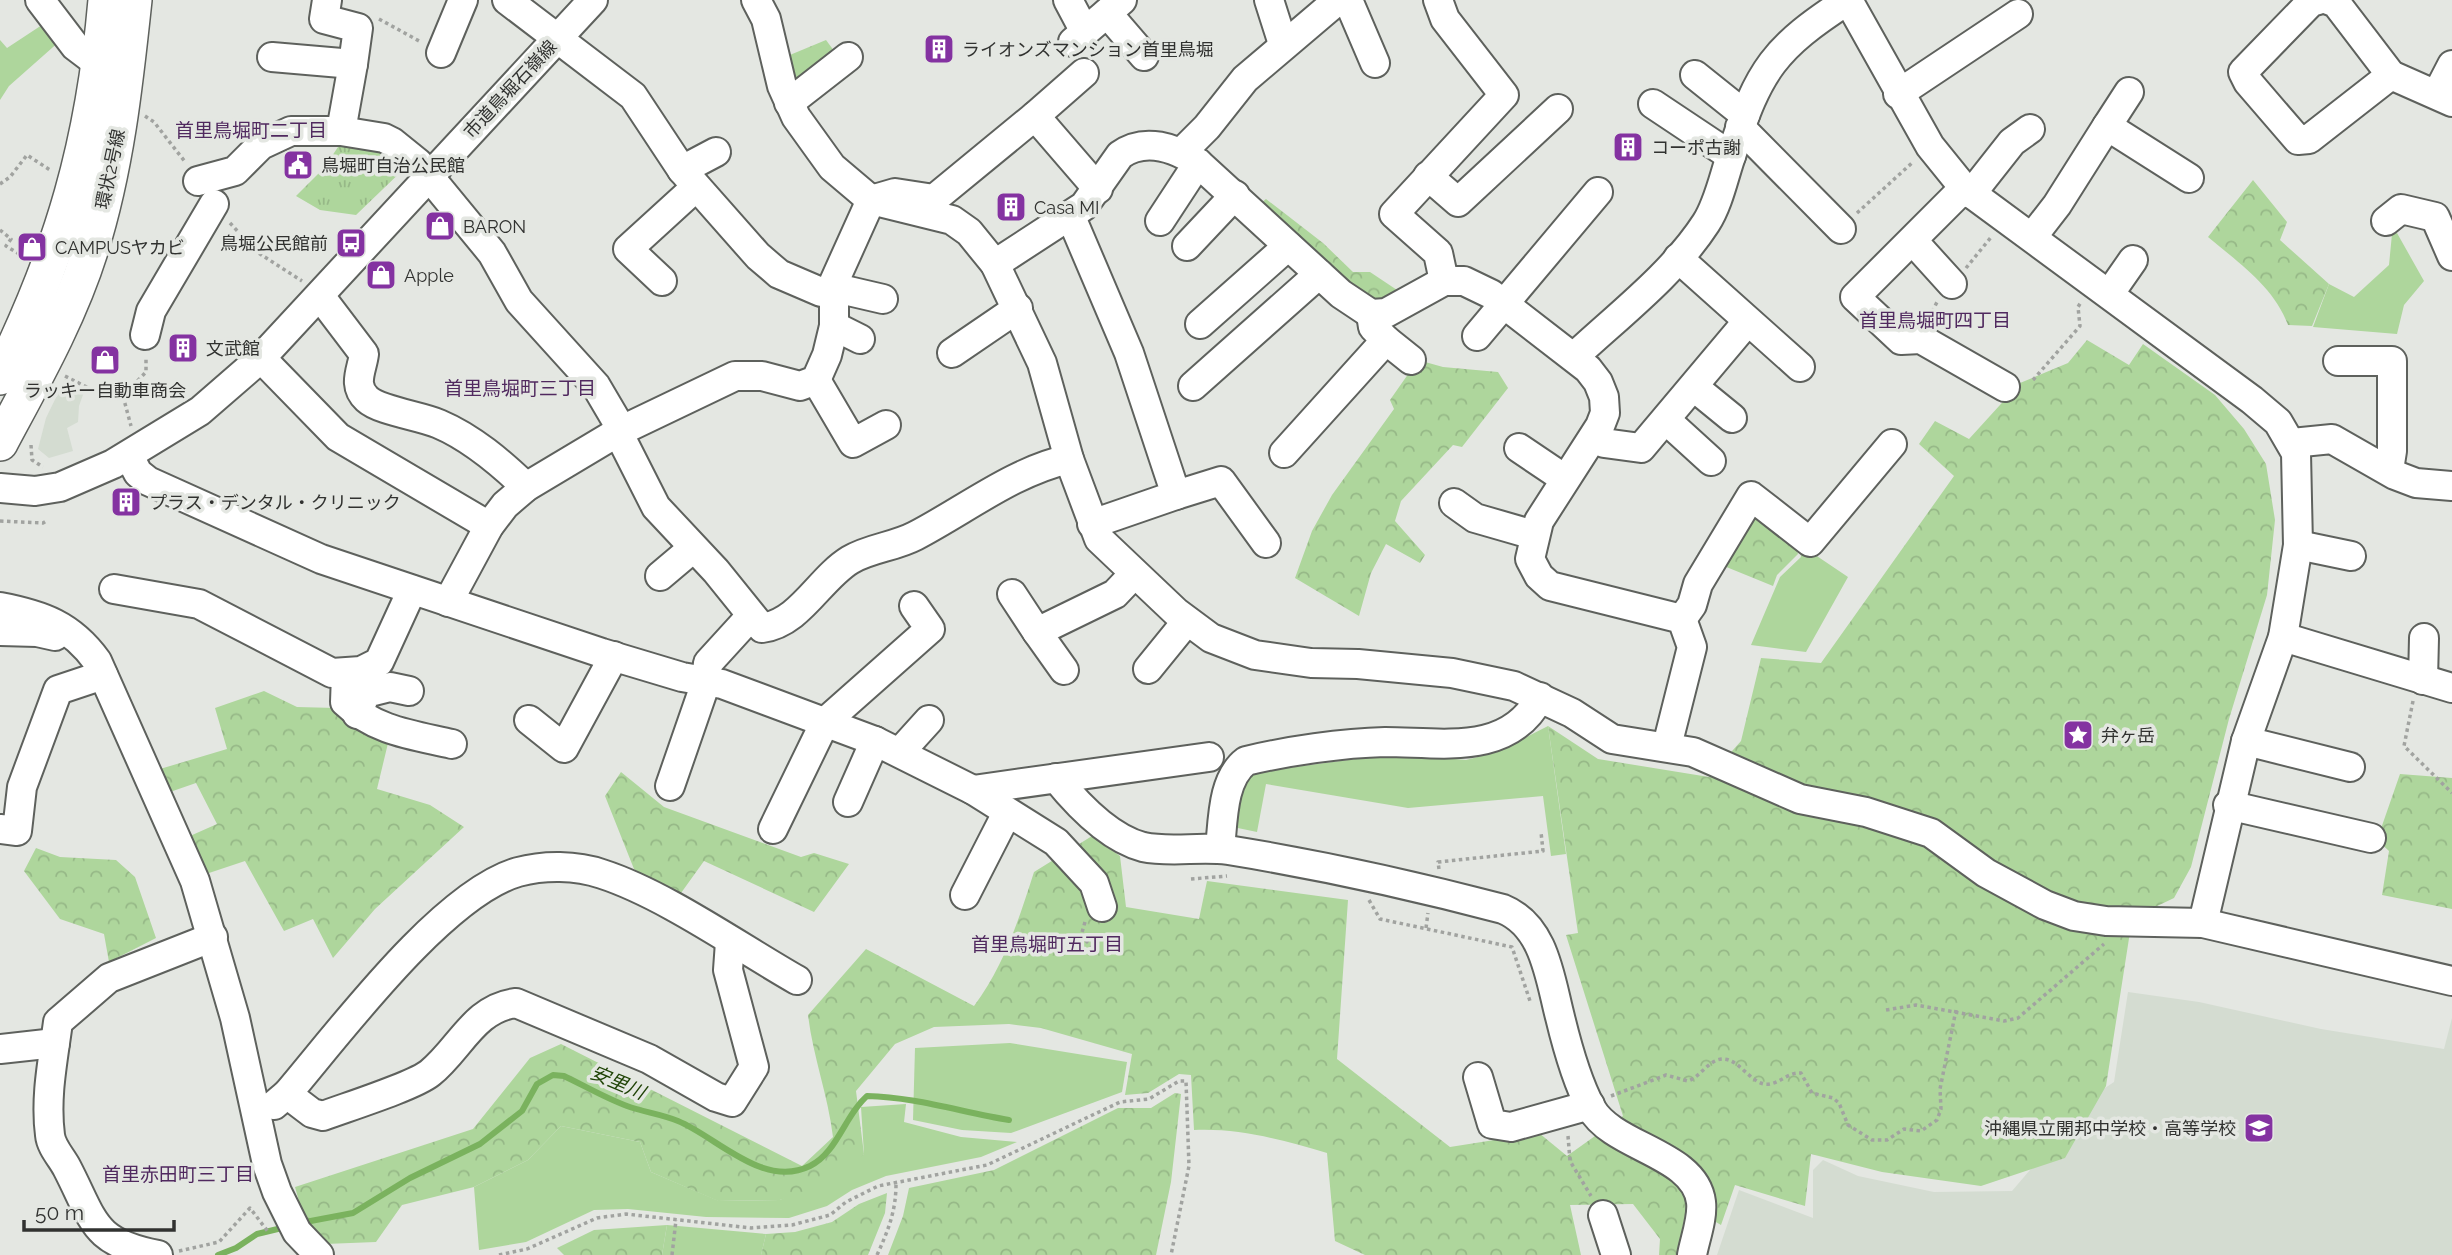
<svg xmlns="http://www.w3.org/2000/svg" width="2452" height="1255" font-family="Raleway,'Noto Sans JP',sans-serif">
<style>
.built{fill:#d4dcd1}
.grass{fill:#aed69c}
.forest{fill:url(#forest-crowns)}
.park{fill:url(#park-tufts)}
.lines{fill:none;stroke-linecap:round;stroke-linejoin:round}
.stream{stroke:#7ab25e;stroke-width:6}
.minor-casing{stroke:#5e615d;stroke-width:32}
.major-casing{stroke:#5e615d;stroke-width:38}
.path{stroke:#a1a3a0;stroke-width:3.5;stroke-dasharray:3.5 3.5;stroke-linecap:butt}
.minor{stroke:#fff;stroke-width:28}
.major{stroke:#fff;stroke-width:35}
.labels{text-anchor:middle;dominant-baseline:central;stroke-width:7;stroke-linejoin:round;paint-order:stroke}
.poi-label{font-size:18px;fill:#313230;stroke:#e4e7e2;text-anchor:start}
.street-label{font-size:18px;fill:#313230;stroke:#e4e7e2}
.neighbourhood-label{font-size:19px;fill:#50295f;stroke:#e4e7e2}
.water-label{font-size:19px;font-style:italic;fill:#1f4306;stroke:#e4e7e2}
</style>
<defs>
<pattern id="forest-crowns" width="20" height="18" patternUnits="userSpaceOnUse" patternTransform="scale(1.75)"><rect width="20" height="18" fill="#aed69c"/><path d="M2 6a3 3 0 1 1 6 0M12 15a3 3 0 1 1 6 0" fill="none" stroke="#96b887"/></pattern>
<pattern id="park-tufts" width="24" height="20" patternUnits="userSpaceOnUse" patternTransform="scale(1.75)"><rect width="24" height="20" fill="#aed69c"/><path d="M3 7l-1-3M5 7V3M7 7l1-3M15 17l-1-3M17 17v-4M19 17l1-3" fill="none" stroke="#96b887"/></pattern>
</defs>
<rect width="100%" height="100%" fill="#e4e7e2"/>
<g class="built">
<polygon points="65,379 85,389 79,406 78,422 67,428 73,451 49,458 38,449 46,418"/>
<polygon points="2128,992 2199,1002 2321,1029 2444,1049 2452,1018 2452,1255 1717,1255 1739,1190 1813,1218 1813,1170 1823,1160 1858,1176 1934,1192 2012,1191 2093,1096 2114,1082"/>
</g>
<g class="grass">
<polygon points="45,23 61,40 9,86 0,100 0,40 7,48"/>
<polygon points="2397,233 2424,281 2404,305 2397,334 2313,327 2329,284 2354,297 2389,265 2392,234"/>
<polygon points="1799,544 1848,577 1806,652 1751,645 1780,577 1801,557"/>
<polygon points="1548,726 1566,854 1551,856 1543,796 1408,808 1266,784 1257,832 1233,827 1238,790 1248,773 1363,758 1422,756 1466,760 1497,752"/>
<polygon points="1010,1043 1127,1062 1122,1092 1011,1133 962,1130 913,1120 915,1048"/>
<polygon points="906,1104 904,1122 961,1137 1017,1142 981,1157 886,1176 852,1190 827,1206 789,1218 706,1217 628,1209 594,1210 526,1242 479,1250 474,1187 528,1160 561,1126 640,1142 651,1172 719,1201 780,1200 864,1154 861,1107"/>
<polygon points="667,1225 766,1234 761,1255 662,1255"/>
</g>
<g class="forest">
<path d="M 2253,180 L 2287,222 L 2280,240 L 2329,284 L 2312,326 L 2288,325 C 2274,287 2239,263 2208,237 Z"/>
<polygon points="1266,199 1323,243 1353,272 1370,272 1403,294 1375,307 1257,206"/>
<path d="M 2087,340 L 2129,365 L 2143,344 L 2215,395 L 2244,429 L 2266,464 L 2275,520 L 2267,595 L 2229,719 L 2191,867 L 2174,898 L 2153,908 L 2130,932 L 2106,1086 L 2065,1158 L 1981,1186 L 1882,1172 L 1811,1154 L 1805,1206 L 1735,1185 L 1721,1225 L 1687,1205 L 1677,1255 L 1659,1255 L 1660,1239 L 1633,1204 L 1570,1205 L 1581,1255 L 1365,1255 L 1335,1241 L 1327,1153 C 1283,1140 1240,1128 1194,1130 L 1191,1075 L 1179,1074 L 1148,1093 L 1125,1095 L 1132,1054 L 1041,1028 L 1009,1024 L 934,1027 L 895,1044 L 856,1091 L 864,1154 L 825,1184 L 780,1200 L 718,1201 L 651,1172 L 640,1142 L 561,1126 L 528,1160 L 474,1187 L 402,1205 L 376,1242 L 325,1244 L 302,1212 L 295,1187 L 473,1129 L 530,1058 L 561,1044 L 802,1166 L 833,1137 C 828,1095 813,1057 808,1015 L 866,949 L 974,1006 C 1004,966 1019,919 1034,872 L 1092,836 L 1120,856 L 1126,907 L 1199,919 L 1207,881 L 1348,900 L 1337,1059 L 1450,1147 L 1539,1133 L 1567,1156 L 1623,1116 L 1566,935 L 1578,933 L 1548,726 L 1598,759 L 1709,777 L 1741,741 L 1761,658 L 1821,663 L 1954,476 L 1919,444 L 1935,421 L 1969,439 L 2020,383 L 2068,363 Z"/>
<polygon points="1418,360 1443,367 1498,372 1508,388 1462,447 1453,445 1401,501 1395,521 1425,555 1420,563 1386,544 1371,573 1359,616 1295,578 1312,531 1332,495 1394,409 1390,400"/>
<polygon points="1756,513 1794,539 1798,554 1777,575 1773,586 1719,564"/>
<polygon points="264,691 297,707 336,708 389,739 377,789 430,805 464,827 375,909 333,958 313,919 284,931 245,861 206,874 190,836 217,824 196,783 170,792 160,769 227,749 215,708"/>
<polygon points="621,772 664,807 801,857 814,853 849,864 814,912 704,861 676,900 634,869 605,796"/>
<polygon points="2400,774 2452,778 2452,909 2382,895 2389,851 2377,840"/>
<polygon points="36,848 60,857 116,860 135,877 156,938 109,962 104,934 60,919 24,871"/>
<polygon points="1175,1093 1181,1094 1171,1182 1156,1255 888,1255 903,1216 909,1188 994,1170 1118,1108 1151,1108"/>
<polygon points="887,1193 885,1213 868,1255 761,1255 766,1234 795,1232 832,1222 859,1204"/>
<polygon points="667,1225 662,1255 564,1255 557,1248 594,1230"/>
</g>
<g class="park">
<polygon points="826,40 840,59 794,87 785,57"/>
<polygon points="342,141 367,144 409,164 356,215 320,210 296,196 324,168"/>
</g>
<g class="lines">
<g class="stream">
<path d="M 300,1223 L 353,1213 L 410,1178 L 480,1144 L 522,1111 L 537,1084 L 553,1075 L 564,1076 C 585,1086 605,1098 627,1106 C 643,1112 661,1114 678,1121 C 717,1137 763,1189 810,1166 C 837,1153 845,1115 867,1096 C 915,1097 961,1112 1009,1120"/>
<polyline points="218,1255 236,1248 257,1234 286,1227"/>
</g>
<g class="minor-casing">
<g id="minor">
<polyline points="40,0 75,46 100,65"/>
<polyline points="327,0 324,19 358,28 353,64"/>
<polyline points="507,0 633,96 682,170 758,256 779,274 821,292 840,289 883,299"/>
<polyline points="756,0 766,19 782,86 796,117 832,167 871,200 952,220 969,232 995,264 1042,363 1069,459 1099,539 1176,612 1211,638 1255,655 1311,663 1358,664 1452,673 1514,686 1572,713 1612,739 1693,752 1800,799 1866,812 1931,833 1986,873 2045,905 2074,916 2106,921 2203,923 2452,981"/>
<polyline points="1068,0 1085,32"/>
<polyline points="1269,0 1283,44"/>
<polyline points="1348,0 1375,63"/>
<polyline points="1438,0 1445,19 1504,95 1394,214 1438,253 1444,281"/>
<polyline points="1848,0 1930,146 1964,188 2252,400 2278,422 2296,453 2298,545 2283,637 2246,741 2203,923"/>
<polyline points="2318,0 2311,2 2243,72 2248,82 2298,140 2309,139 2391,75"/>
<polyline points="2328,0 2336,3 2391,75 2452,102"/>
<polyline points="1107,13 1144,56"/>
<polyline points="1073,42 1122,0"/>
<polyline points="441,53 463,0"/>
<polyline points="272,57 353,64 341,131"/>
<polyline points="1695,75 1745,115"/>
<polyline points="1898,94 2018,14"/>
<polyline points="2437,94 2452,65"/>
<polyline points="789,103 848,57"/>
<polyline points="1653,104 1731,156"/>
<polyline points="1035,116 1084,73"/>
<polyline points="2107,126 2129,92"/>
<polyline points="1740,127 1841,229"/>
<polyline points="1182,152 1207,127 1245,79 1338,0"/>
<polyline points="682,170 716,152"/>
<polyline points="1428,176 1458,202 1558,109"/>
<path d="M 198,181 L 235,171 L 261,145 L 291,131 L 341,131 L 384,138 L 392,142 L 418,163 L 492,253 L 519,301 L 596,386 L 616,420 L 618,432 L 656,507 L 716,571 L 762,628 C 800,623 819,579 850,560 C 870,548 894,547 915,536 C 965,510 1014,471 1069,459"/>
<polyline points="1964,188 1855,297 1901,340 1921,339 2005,387"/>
<polyline points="1971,194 2012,142 2030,129"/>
<polyline points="1071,217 1129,353 1176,495 1092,524"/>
<polyline points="1160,221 1198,163"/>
<polyline points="2386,221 2401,209 2435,217 2452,256"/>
<polyline points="2033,236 2057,205 2107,126 2189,178"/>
<polyline points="1913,241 1952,284"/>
<polyline points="1187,246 1235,195"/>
<polyline points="1678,258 1800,367"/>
<path d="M 995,264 L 1084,206 L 1120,155 C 1145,137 1175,148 1198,163 L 1341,294 L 1371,314 L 1386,313 L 1444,281 L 1464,281 L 1491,294 L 1588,369 L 1598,382 L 1604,397 L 1605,413 L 1600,426 L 1539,521 L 1530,559 L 1539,576 L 1550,586 L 1682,619 L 1692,647 L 1667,746"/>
<polyline points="662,281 628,249 696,187"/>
<polyline points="2110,293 2133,260"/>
<path d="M 320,296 L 364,354 C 362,370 352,385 367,399 C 380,411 421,416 439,424 C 472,438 501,463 526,487"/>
<polyline points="1200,324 1288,246"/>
<polyline points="834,326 860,339"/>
<polyline points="145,335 151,311 214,204"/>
<polyline points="1477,336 1598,192"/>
<polyline points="1386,340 1411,360"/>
<polyline points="952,353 1018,308"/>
<path d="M 1575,356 C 1619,315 1673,274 1706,223 C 1719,203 1724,175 1732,153 C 1759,69 1774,48 1848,0"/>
<polyline points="261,358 338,437 489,526"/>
<polyline points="2338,361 2392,361 2392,451 2389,470"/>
<polyline points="816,380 853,443 886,425"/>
<polyline points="1193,386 1319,274"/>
<polyline points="1694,387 1732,418"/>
<polyline points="1666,420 1711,461"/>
<polyline points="1594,438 1604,443 1641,448 1747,322"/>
<polyline points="2292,443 2332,439 2395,475 2416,483 2452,486"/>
<polyline points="1519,448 1565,479"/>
<polyline points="1284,453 1386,340 1373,327 1371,314"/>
<polyline points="129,456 138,473 148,481 321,559 602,653 682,677 722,684 875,741 973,790 1056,842 1094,883 1102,907"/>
<polyline points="0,488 35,491 60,487 113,464 200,411 261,358 593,0"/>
<polyline points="1176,495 1221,481 1266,543"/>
<polyline points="1454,503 1475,518 1534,535"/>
<polyline points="2298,545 2351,556"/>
<polyline points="660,576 692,549"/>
<polyline points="114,589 199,604 332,673 361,671 379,662 412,590"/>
<polyline points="1012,594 1037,632"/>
<polyline points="448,602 489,526 505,505 526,487 618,432 735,376 762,376 800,386 816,380 827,355 834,326 834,282 871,200 895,193 934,199 1035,116 1098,189"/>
<path d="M 0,607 C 42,615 71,625 97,661 L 195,881 L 235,1018 L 267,1164 L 277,1192 L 297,1232 L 319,1255"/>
<polyline points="1682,619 1692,605 1698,584 1751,496 1810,542 1892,444"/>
<polyline points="0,631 37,632 55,636"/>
<polyline points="2283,637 2452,688"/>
<polyline points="1148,669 1187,621"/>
<polyline points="1064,670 1037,632 1115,594 1134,574"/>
<path d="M 346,674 L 345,702 C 375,731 413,735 452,744"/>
<polyline points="2423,680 2424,638"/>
<polyline points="357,714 366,693 390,687 409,691"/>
<polyline points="529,720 564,748 614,656"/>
<polyline points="2246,741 2350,767"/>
<polyline points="900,752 929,720"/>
<path d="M 1056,778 C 1077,804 1109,838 1143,847 C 1171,853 1200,846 1228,850 C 1321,865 1412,885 1503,909 C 1545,926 1550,979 1560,1017 C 1567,1046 1577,1082 1591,1108 C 1613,1148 1695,1153 1701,1202 C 1703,1218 1695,1239 1692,1255"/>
<polyline points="670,786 706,682 708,663 750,617"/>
<polyline points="973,790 1209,757"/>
<polyline points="848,802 875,741"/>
<polyline points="2228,805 2371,838"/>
<polyline points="0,829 17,831 22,787 58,690 103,675"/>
<polyline points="773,829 825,722 930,629 914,606"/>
<path d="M 1220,849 C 1223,821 1222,779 1246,761 C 1287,751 1343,743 1385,742 C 1440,742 1509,757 1540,697"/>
<polyline points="965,895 1007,813"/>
<polyline points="0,1049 55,1043"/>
<polyline points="1478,1077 1492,1124 1511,1127 1590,1105"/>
<path d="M 287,1094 L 312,1113 L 323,1116 C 347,1107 414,1086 430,1073 C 460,1049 474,1008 516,1003 L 649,1059 L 716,1097 L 732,1102 L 754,1067 L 728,970 L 730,942"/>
<path d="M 274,1105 L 287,1094 C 339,1033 442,894 518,872 C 544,865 576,865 602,874 C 664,894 739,947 797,980"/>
<polyline points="1603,1215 1616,1255"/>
<path d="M 158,1255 C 92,1242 95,1222 67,1168 C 62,1158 51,1147 50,1135 C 45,1097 53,1060 58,1022 L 109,978 L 213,937"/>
</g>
</g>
<g class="major-casing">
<g id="major">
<path d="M 0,377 C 63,250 94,141 106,0"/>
<path d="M 0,443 C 33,381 69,318 90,251 C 116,169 125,85 134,0"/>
</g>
</g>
<g class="path">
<polyline points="379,19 421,42"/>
<polyline points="145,116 154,122 186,163"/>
<polyline points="0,184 10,177 27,155 50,170"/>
<polyline points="1857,213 1913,162"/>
<polyline points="230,223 257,252 302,281"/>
<polyline points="0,230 11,239 6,246 24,257"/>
<polyline points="1966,268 1992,236"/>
<polyline points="1929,318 1938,300"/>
<polyline points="65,376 104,396 123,396 131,426"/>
<polyline points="2033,380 2080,326 2078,307 2081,302"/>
<polyline points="123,396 146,372 146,358"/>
<polyline points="31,445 32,460 43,467"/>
<polyline points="0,521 43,523 48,520"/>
<polyline points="2413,701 2404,746 2452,793"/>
<polyline points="1439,869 1438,862 1543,851 1541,832"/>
<polyline points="1191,879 1227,876"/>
<polyline points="1369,900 1380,919 1512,947 1530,1001"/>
<polyline points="1085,922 1081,936 1099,953"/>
<polyline points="1426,928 1428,913"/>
<polyline points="1886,1010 1916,1005 2004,1021 2018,1018 2104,944"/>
<path d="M 1611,1096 L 1666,1075 L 1688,1081 C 1699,1077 1705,1066 1715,1061 C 1737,1050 1750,1088 1770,1084 C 1781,1082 1789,1072 1801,1073 L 1812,1093 L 1833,1098 L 1839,1103 L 1848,1125 L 1872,1140 L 1887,1140 L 1904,1129 L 1921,1131 L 1937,1120 L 1941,1109 L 1940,1089 L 1956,1010"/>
<polyline points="1568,1136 1570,1161 1591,1196"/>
<polyline points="179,1251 219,1242 250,1208 269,1233"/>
<polyline points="499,1255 527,1249 597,1218 626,1214 751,1228 792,1225 830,1215 846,1202 878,1186 987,1165 1120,1102 1149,1099 1179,1081 1186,1081 1189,1166 1171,1255"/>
<polyline points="672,1255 676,1220"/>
<path d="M 877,1255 C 888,1231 896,1211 896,1184"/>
</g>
<use href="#minor" class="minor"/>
<use href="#major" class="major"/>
</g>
<defs>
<g id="building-square" transform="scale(1.575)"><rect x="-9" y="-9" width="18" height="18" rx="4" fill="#8432a1" stroke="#e4e7e2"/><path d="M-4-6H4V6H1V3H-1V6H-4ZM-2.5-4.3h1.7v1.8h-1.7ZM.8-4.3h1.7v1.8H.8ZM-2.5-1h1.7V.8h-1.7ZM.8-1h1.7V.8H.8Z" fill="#fff"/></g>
<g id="civic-square" transform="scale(1.575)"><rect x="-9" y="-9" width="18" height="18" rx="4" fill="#8432a1" stroke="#e4e7e2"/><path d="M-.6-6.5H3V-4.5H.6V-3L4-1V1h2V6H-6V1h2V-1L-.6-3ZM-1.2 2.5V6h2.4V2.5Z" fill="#fff"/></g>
<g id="shop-square" transform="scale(1.575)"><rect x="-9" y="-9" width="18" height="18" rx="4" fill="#8432a1" stroke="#e4e7e2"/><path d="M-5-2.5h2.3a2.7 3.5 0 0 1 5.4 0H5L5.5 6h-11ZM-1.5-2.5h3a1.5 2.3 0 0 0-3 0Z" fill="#fff"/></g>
<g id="bus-square" transform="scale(1.575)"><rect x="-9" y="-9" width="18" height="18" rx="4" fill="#8432a1" stroke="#e4e7e2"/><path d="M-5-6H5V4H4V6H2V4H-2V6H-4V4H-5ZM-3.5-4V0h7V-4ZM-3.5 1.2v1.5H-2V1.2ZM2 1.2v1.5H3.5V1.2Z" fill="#fff"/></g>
<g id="sight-square" transform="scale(1.575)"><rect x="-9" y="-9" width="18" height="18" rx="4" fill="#8432a1" stroke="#e4e7e2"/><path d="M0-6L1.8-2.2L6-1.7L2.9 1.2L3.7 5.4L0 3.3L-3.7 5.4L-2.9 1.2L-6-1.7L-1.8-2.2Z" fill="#fff"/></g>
<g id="school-square" transform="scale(1.575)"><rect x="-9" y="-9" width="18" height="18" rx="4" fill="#8432a1" stroke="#e4e7e2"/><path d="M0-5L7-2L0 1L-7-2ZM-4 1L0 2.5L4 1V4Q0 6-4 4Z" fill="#fff"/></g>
</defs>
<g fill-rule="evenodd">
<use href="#building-square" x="939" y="49"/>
<use href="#building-square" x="1628" y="147"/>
<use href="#civic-square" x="298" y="165"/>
<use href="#building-square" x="1011" y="207"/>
<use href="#shop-square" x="440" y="226"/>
<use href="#bus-square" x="351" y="243"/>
<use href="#shop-square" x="32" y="247"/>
<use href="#shop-square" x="381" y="275"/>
<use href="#building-square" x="183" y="348"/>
<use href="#shop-square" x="105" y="360"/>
<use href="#building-square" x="126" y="502"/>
<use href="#sight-square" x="2078" y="735"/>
<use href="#school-square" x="2259" y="1128"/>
</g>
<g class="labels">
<g class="poi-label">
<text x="962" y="49">ライオンズマンション首里鳥堀</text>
<text x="1651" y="147">コーポ古謝</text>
<text x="321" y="165">鳥堀町自治公民館</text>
<text x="1034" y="207">Casa MI</text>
<text x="463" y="226">BARON</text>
<text x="328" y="243" text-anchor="end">鳥堀公民館前</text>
<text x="55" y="247">CAMPUSヤカビ</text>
<text x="404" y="275">Apple</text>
<text x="206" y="348">文武館</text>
<text x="105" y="390" text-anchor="middle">ラッキー自動車商会</text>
<text x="149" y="502">プラス・デンタル・クリニック</text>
<text x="2101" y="735">弁ヶ岳</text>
<text x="2236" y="1128" text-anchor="end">沖縄県立開邦中学校・高等学校</text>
</g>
<g class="street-label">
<text transform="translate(510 89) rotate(-47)">市道鳥堀石嶺線</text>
<text transform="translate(110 169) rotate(-78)">環状2号線</text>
</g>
<g class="neighbourhood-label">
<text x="251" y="130">首里鳥堀町二丁目</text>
<text x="1935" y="320">首里鳥堀町四丁目</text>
<text x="520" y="388">首里鳥堀町三丁目</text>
<text x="1047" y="944">首里鳥堀町五丁目</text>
<text x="178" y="1174">首里赤田町三丁目</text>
</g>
<g class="water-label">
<text transform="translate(618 1082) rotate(23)">安里川</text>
</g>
</g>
<path d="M24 1220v10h150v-10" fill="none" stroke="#313230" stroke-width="3.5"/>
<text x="35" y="1220" font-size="21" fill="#313230" stroke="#e4e7e2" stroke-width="5" paint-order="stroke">50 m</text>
</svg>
